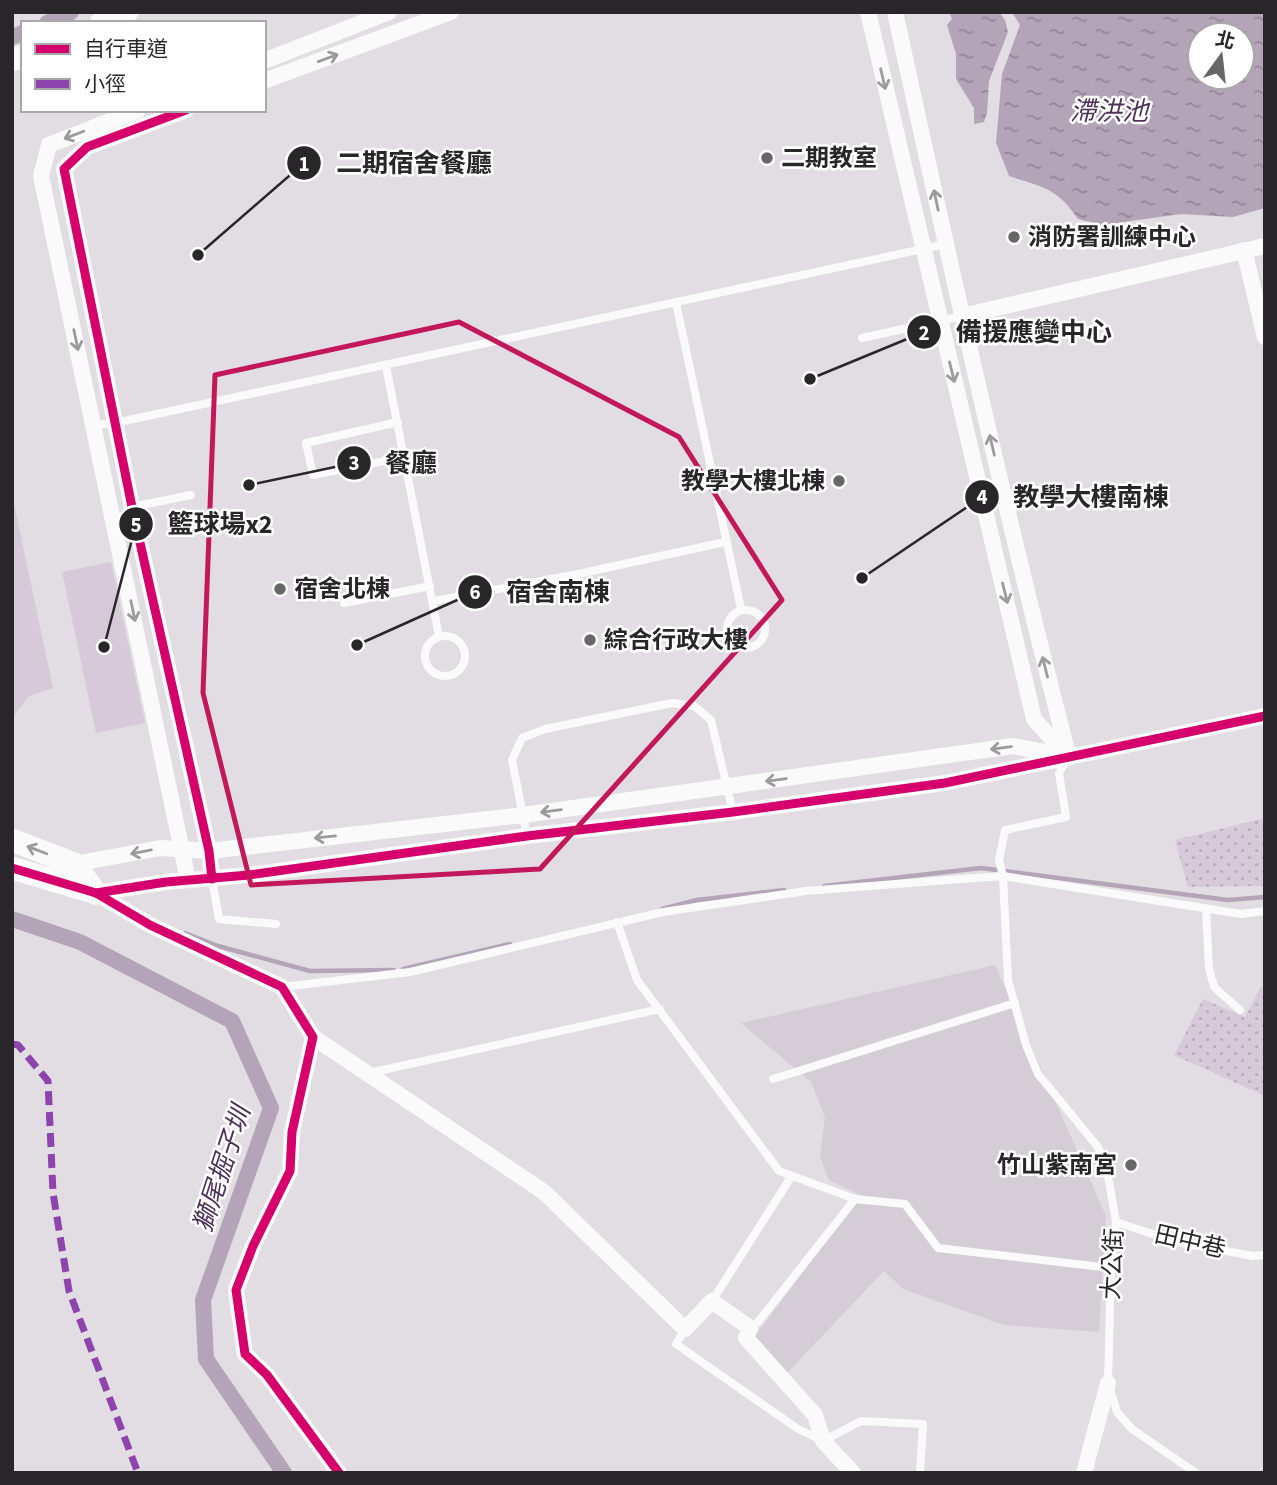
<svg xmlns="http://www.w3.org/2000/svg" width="1277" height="1485" font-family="'Source Sans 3','Noto Sans TC',sans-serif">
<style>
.built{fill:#d5cdd6}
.grass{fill:url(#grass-dots)}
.garden{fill:#d6cad9}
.water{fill:url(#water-ripples);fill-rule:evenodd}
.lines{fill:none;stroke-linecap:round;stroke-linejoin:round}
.stream{stroke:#b4a4b8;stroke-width:4.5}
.canal{stroke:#b4a4b8;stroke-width:16}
.lane{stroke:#fafafb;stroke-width:8}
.street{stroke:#fafafb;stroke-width:16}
.secondary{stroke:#fafafb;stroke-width:23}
.quiet{stroke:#8e44ad;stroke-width:7;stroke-dasharray:14 7;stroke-linecap:butt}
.cycleway-casing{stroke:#fff;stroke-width:13}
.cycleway{stroke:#d6006c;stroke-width:9}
.oneway{stroke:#9c9b9c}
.marked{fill:none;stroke:#c2185b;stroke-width:5;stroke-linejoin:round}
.poi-dot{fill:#69666a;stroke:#fff;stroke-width:2.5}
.labels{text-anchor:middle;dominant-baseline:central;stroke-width:5;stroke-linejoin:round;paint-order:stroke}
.poi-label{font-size:24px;font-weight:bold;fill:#292629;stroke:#fff;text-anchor:start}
.street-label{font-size:24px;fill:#292629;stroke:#fff}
.water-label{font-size:26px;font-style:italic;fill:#4f3056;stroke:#fff}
.leader{fill:none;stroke:#292629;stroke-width:2.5}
.callout-dot{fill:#292629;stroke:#fff;stroke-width:2.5}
.mark-label{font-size:21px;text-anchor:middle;font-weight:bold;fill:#fff}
.callout-label{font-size:26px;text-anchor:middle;font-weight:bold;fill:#292629;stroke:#fff;stroke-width:5;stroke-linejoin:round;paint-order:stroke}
</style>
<defs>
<pattern id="grass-dots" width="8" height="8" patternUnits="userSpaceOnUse" patternTransform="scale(1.75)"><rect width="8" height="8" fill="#d6cad9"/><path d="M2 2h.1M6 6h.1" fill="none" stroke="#b8adba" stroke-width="1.8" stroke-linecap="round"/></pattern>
<pattern id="water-ripples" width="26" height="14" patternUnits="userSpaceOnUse" patternTransform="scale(1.75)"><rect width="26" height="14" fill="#b4a4b8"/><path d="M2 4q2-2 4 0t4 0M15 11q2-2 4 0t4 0" fill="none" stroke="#928596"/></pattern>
</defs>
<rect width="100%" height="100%" fill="#e1dde2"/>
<polygon class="built" points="995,965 1106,1216 1099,1332 1004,1325 903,1289 884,1271 786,1374 755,1336 861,1195 829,1180 820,1157 825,1118 811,1082 741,1023"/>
<g class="grass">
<polygon points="1265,818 1265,886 1188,887 1175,840"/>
<polygon points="1261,986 1265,988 1265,1096 1174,1055 1203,999 1245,1017"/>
</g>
<g class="garden">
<polygon points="12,494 53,688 29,696 12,718"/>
<polygon points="111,562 145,723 96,733 62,572"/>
</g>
<g class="water">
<polygon points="949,12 999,12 1005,20 1008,32 989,81 987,113 984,122 974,124 974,108 956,79 956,54 947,25 952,19"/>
<path d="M 1012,12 L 1265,12 L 1265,208 L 1233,217 L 1181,214 L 1102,225 L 1078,219 C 1057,188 1043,187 1009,176 L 996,143 L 1002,74 L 1020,25 ZM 1200,35 L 1242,35 L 1242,77 L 1200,77 Z"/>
</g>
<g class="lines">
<g class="stream">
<polyline points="824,886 981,868 1228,900 1265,897"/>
<polyline points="662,909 697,900 784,890"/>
<polyline points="185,933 218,946 310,971 394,970"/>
<polyline points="403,969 510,944"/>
</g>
<g class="canal">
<polyline points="47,23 71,12"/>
<polyline points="12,37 23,33"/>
<polyline points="12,919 80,942 232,1021 271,1108 203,1300 206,1359 284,1473"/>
</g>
<g class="lane">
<polyline points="676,303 741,609"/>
<polyline points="862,338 962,316"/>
<polyline points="386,366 439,636"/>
<polyline points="398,422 306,443 313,475 405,457"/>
<polyline points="94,425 115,423 946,244"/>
<polyline points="132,507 191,495"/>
<polyline points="434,601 578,574 725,542"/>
<polyline points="344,603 430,586"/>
<circle cx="746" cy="629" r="19"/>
<circle cx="445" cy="656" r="20"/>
<polyline points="1067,759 1059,773 1066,817 1005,830 999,860 1003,876 1008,980 1026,1045 1038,1074 1098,1147 1107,1170 1116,1222 1111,1268 1108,1383 1117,1412 1132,1429 1196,1473"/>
<polyline points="527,836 512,760 522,738 545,729 672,703 694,706 711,720 733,812"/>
<polyline points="212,879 219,919 276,924"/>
<polyline points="1206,909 1209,968 1214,987 1240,1010"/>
<polyline points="617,922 637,980 779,1171 855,1199 905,1204 938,1248 1111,1268"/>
<polyline points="282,987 410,972 663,912 806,891 935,881 1003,876 1241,914 1265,911"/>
<polyline points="369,1073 660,1009"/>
<polyline points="773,1079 1015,1003"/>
<polyline points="1116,1222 1177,1242 1253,1256 1265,1255"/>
<polyline points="712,1301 791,1177"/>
<polyline points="750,1328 758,1322 855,1199"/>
<polyline points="685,1329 676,1344 798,1429 823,1441 861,1421 923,1424 920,1473"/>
</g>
<g class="street">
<polyline points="868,12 1034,719 1068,757"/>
<path d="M 895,12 C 949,260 1004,508 1068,754"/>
<polyline points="264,61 389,12"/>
<polyline points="264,81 451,12"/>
<polyline points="138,110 49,145 41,176 188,880"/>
<polyline points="186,110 87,147 64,169 132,507 209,851 212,879"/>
<polyline points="1244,250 1265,337"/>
<polyline points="962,316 1265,246"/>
<polyline points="74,864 160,848 209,851 523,815 1013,746 1062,755"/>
<polyline points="96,893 166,882 249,875 527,836 733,812 945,783 1265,716"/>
<polyline points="96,893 150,925 282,987 313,1037 292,1132 290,1171 253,1246 236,1290 245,1354 267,1375 339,1473"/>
<polyline points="313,1037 544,1192 685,1329 712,1301 750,1328 746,1338 815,1415 823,1441 853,1473"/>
<polyline points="1084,1473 1108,1383"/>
</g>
<g class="secondary">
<polyline points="101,23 127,12"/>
<polyline points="12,60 23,56"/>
<polyline points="12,840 74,864 96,893"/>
<polyline points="12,868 96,893"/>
</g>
<polyline class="quiet" points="12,1044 18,1045 48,1081 53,1193 69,1291 138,1473"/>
<g class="cycleway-casing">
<g id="cycleway">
<polyline points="186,110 87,147 64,169 132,507 209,851 212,879"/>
<polyline points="12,868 96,893 150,925 282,987 313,1037 292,1132 290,1171 253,1246 236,1290 245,1354 267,1375 339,1473"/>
<polyline points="96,893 166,882 249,875 527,836 733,812 945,783 1265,716"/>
</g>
</g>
<use href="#cycleway" class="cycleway"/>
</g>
<defs><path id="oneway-shaft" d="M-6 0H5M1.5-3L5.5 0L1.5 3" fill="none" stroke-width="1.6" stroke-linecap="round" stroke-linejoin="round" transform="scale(1.75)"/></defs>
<g class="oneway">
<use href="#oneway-shaft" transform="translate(328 58) rotate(-20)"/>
<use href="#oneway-shaft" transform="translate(883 79) rotate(77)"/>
<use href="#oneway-shaft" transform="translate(74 135) rotate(159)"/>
<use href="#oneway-shaft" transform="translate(936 200) rotate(-102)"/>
<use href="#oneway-shaft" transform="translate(76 340) rotate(78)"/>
<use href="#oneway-shaft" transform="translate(952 372) rotate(76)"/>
<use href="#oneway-shaft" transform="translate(992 445) rotate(-103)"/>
<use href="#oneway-shaft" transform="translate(1005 593) rotate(76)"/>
<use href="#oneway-shaft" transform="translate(133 611) rotate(78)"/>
<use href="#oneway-shaft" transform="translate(1045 667) rotate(-104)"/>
<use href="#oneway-shaft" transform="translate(1001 748) rotate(172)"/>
<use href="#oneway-shaft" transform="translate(776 780) rotate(172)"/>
<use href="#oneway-shaft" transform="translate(551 811) rotate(172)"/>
<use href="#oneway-shaft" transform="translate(325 837) rotate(174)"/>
<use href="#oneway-shaft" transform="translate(37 850) rotate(-159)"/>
<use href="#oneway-shaft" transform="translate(141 852) rotate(169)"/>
</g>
<path class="marked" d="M 459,322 L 679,437 L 782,600 L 540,869 L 251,885 L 203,693 L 215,375 Z"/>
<g class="poi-dot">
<circle cx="767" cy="158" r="7"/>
<circle cx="1014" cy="237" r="7"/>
<circle cx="839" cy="481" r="7"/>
<circle cx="280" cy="589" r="7"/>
<circle cx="590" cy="640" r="7"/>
<circle cx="1131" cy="1165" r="7"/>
</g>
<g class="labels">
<g class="poi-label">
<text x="781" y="158">二期教室</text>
<text x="1028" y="237">消防署訓練中心</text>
<text x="825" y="481" text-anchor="end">教學大樓北棟</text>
<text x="294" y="589">宿舍北棟</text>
<text x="604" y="640">綜合行政大樓</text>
<text x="1117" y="1165" text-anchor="end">竹山紫南宮</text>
</g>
<g class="street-label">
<text transform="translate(1190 1242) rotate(13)">田中巷</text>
<text transform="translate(1113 1264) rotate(-87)">大公街</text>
</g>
<g class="water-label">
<text x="1109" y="111">滯洪池</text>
<text transform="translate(222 1169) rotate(-72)">獅尾掘子圳</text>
</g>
</g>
<path class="leader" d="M198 255L304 163M810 379L924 332M249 485L354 463M862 578L982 497M104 647L136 524M357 645L475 592"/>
<g class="callout-dot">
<circle cx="198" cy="255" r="7"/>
<circle cx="810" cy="379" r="7"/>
<circle cx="249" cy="485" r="7"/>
<circle cx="862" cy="578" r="7"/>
<circle cx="104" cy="647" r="7"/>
<circle cx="357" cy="645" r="7"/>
<circle cx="304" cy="163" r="18"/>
<circle cx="924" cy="332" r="18"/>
<circle cx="354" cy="463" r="18"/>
<circle cx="982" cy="497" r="18"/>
<circle cx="136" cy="524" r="18"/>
<circle cx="475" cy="592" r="18"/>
</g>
<g class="mark-label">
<text x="304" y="171">1</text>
<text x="924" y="340">2</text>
<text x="354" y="470">3</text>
<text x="982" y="504">4</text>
<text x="136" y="532">5</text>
<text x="475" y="599">6</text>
</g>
<g class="callout-label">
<text x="414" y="172">二期宿舍餐廳</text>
<text x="1034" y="341">備援應變中心</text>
<text x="411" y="472">餐廳</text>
<text x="1091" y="506">教學大樓南棟</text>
<text x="220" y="533">籃球場x2</text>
<text x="558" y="601">宿舍南棟</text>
</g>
<rect width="1277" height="1485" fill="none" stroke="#292629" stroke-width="28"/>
<rect x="21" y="21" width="245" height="91" fill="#ffffff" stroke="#a9a8a9" stroke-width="2"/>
<rect x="35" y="44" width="35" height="10" fill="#d6006c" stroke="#a9a8a9" stroke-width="2"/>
<text x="84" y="56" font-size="21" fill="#292629">自行車道</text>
<rect x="35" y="79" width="35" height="10" fill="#8e44ad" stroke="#a9a8a9" stroke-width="2"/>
<text x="84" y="91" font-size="21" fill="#292629">小徑</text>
<g transform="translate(1221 56) rotate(15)"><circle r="33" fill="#ffffff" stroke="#a9a8a9" stroke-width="2"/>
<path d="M0-5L12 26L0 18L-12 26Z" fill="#69666a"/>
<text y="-10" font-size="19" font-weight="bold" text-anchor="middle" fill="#292629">北</text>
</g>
</svg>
